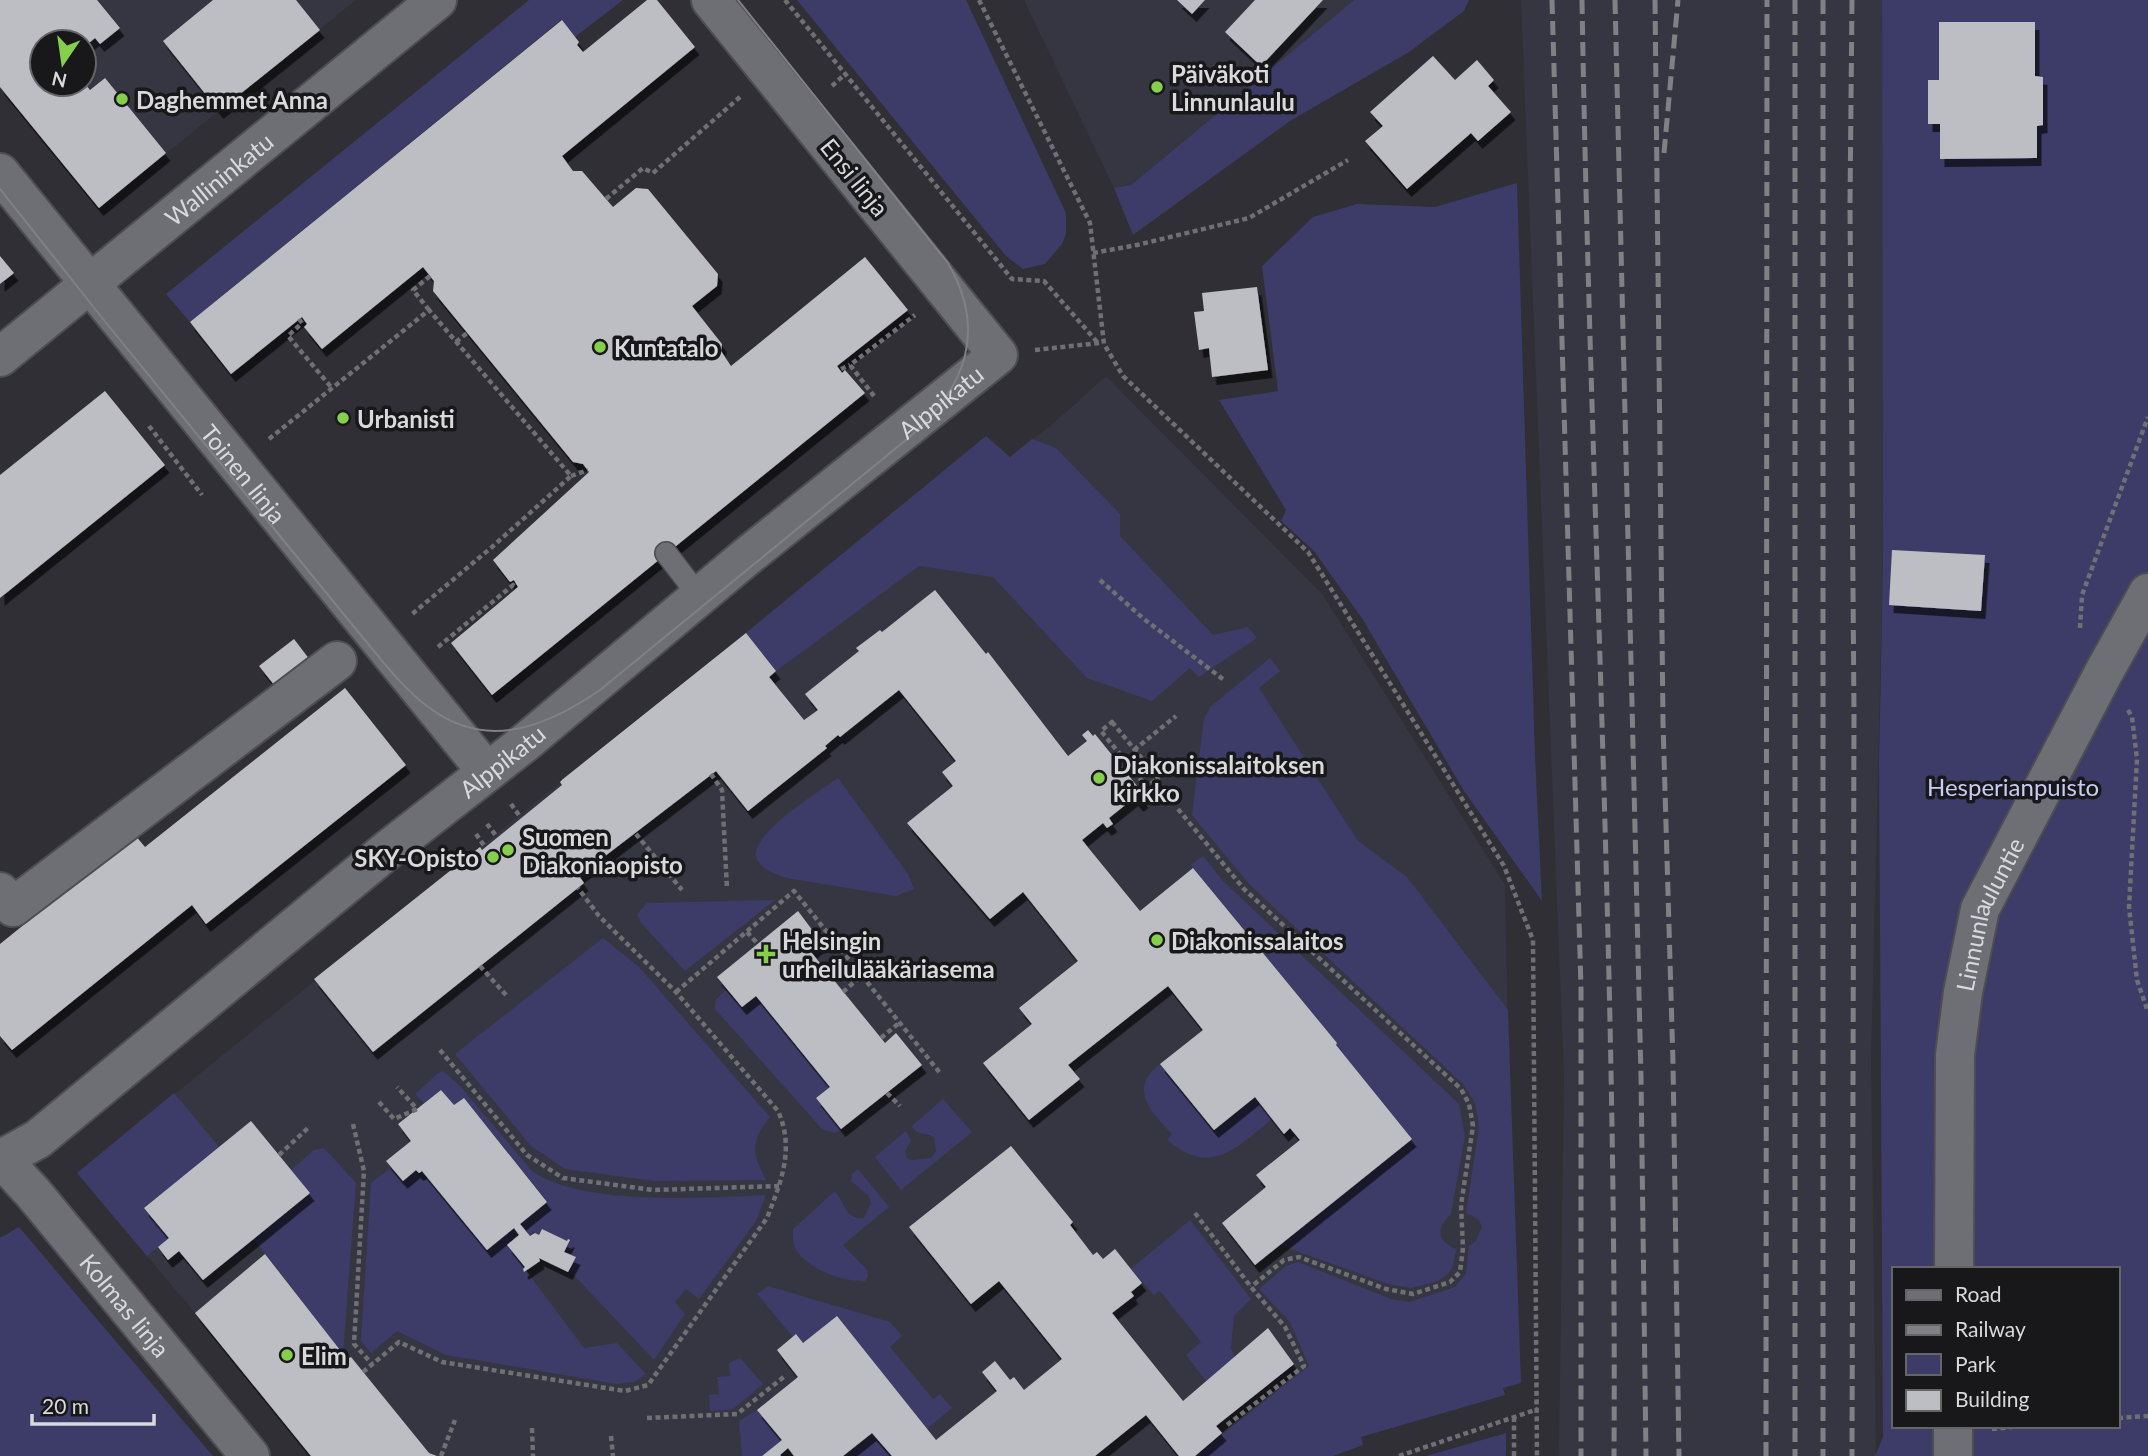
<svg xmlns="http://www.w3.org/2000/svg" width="2148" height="1456" font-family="Lato,sans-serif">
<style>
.built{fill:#363642;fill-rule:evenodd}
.green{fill:#3d3b67;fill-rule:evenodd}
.building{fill:#bdbdc4;filter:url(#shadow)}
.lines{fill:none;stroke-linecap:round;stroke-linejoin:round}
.service-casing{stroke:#4d4d52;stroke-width:24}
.minor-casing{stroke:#4d4d52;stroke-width:42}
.secondary-casing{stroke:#4d4d52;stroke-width:42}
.path{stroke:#6f6f74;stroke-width:4.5;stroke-dasharray:5 3.5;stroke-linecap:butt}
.service{stroke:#6e6f75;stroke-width:21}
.minor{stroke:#6e6f75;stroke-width:38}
.secondary{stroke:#6e6f75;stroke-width:38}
.tram{stroke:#808085;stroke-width:2}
.rail{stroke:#808085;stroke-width:5;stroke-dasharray:14 7;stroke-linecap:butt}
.poi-dot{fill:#85cf4c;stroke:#18181a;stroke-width:2.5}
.labels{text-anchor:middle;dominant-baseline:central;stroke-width:7;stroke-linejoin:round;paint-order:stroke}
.poi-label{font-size:24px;font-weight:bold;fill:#d9d9dd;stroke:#18181a;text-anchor:start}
.street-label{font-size:24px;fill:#d9d9dd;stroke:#18181a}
.park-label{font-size:24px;fill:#cacbf5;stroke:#18181a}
</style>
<defs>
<filter id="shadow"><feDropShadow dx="4.5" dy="8" stdDeviation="0" flood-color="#0009"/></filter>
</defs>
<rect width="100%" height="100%" fill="#2f2f35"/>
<g class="built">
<path d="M 0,0 L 356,0 L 99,208 L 0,87 ZM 42,42 L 84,42 L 84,84 L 42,84 Z"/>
<polygon points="1024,0 1354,0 1131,185 1114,188"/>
<polygon points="1521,0 1882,0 1883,564 1871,1060 1876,1456 1559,1456 1564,1075"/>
<polygon points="1106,376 1323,595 1505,885 1509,1095 1521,1383 1503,1388 1505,1395 1361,1437 1363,1445 1333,1456 311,1456 195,1313 77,1173 745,633 986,436 1010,457 1055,422"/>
</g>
<g class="green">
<polygon points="529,0 623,0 575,37 561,20 190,322 166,294"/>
<polygon points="797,0 966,0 1066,213 1066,234 1062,244 1045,264 1023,269 1006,256"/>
<polygon points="1354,0 1469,0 1464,11 1409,52 1290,121 1133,235 1114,188 1131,185"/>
<path d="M 1882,0 L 2148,0 L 2148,1456 L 1875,1456 L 1883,1437 L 1879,764 L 1883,564 ZM 1894,1269 L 2118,1269 L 2118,1426 L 1894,1426 Z"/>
<polygon points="1517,183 1535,756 1542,901 1464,791 1363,620 1314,551 1281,521 1286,510 1219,400 1278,391 1262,266 1313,217 1357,204 1435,207"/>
<polygon points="986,436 1010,457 1032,439 1056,448 1120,514 1120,536 1213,635 1248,627 1257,638 1199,677 1190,668 1152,701 1087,678 993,577 919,566 776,671 746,633"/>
<polygon points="1270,658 1280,671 1259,688 1358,841 1407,877 1508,1010 1521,1383 1503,1388 1505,1395 1361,1437 1363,1445 1333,1456 1195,1456 1309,1366 1290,1322 1259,1289 1286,1266 1298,1262 1391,1299 1409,1302 1455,1287 1466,1273 1469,1246 1476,1241 1482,1226 1478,1219 1466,1213 1479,1126 1475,1103 1463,1084 1249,884 1192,815 1204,719 1210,707"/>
<path d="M 838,778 L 908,874 L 914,889 L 896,896 L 786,878 C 775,874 759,869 756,856 C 752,833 821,790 838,778 Z"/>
<path d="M 1203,856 L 1224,882 L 1459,1104 L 1465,1136 L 1451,1214 C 1436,1229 1436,1240 1456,1249 L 1453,1266 L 1448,1274 L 1438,1281 L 1411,1288 L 1388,1284 L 1280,1245 L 1412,1139 L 1336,1045 L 1337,1043 L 1191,865 Z"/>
<polygon points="775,900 685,971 641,923 637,914 647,903"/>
<path d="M 603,938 L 639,967 L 770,1117 C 750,1142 752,1153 766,1180 L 654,1181 L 565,1169 L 531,1146 L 455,1054 Z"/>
<polygon points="727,988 742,1007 756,996 830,1087 816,1098 841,1129 835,1133 822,1129 715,1009 716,1000"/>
<path d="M 1160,1064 L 1213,1130 L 1255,1097 L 1272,1119 C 1237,1148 1210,1177 1167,1140 L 1172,1134 C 1152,1112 1127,1089 1160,1064 Z"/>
<path d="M 443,1071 L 460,1086 L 532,1171 C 581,1206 706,1198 766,1195 L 756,1221 L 699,1299 L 686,1289 L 675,1302 L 685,1314 L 654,1360 L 569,1270 L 576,1258 L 564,1252 L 570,1240 L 567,1241 L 542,1229 L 539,1235 L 532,1231 L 533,1234 L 530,1236 L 520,1224 L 547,1201 L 464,1098 L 454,1105 L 441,1090 L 424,1103 L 415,1094 L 438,1073 Z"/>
<polygon points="174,1093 219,1147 144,1208 169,1238 147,1256 77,1173"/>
<path d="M 943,1099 L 972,1132 L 901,1190 L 875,1157 L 906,1131 L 911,1141 L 905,1152 L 907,1158 L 911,1160 L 931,1158 L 936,1151 L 934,1137 C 924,1132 917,1136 912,1126 Z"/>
<polygon points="324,1148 356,1183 343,1354 254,1239 310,1194 291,1170 314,1150"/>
<polygon points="392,1167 403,1181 416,1170 419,1173 422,1171 487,1250 514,1228 519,1235 507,1245 584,1348 617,1343 646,1374 634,1382 617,1384 446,1355 397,1331 371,1353 361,1341 371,1183"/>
<path d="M 858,1169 L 889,1207 L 843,1245 L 867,1270 L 868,1276 L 865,1281 C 843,1282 810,1270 797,1251 C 792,1244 793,1237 793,1229 L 835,1191 C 846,1204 844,1219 864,1218 L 871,1203 L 868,1195 L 851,1181 L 852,1174 Z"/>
<polygon points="1190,1220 1251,1299 1234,1316 1231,1348 1235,1357 1206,1381 1186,1355 1201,1342 1160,1291 1154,1295 1131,1269"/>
<polygon points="19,1227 213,1456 0,1456 0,1238"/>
<polygon points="768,1286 890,1322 902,1336 890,1347 933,1399 940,1394 952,1408 927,1429 837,1317 803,1343 793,1337 757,1294"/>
<polygon points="740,1358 763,1384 733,1409 710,1411 709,1395 719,1394 717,1377 730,1376 729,1363"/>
<polygon points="757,1410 782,1440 762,1456 742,1456 739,1421"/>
<polygon points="872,1433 892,1456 843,1456"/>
<polygon points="1506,1433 1506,1456 1426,1456"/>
</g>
<g class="building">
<polygon points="0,0 97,0 120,28 100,44 95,38 84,47 84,42 42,42 42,84 50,84 55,90 63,84 85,84 90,90 105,78 166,153 99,208 0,87"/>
<polygon points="213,0 296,0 320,30 219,111 163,41"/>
<polygon points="647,0 657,0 695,47 562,156 573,171 582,171 613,207 636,188 648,189 718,274 717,286 692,306 722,344 721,351 731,366 865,257 908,310 837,366 842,373 845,370 865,393 492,695 451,643 518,587 514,580 510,582 493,560 589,472 583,464 573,462 433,291 434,281 423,267 322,349 304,327 307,324 302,317 231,374 190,322 562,20 579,42 577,45 583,52"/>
<polygon points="1177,0 1205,0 1192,14"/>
<polygon points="1255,0 1323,0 1261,66 1225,32"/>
<polygon points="1939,22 2035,22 2035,76 2043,77 2043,125 2037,126 2037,158 1940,159 1940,124 1928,124 1928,80 1939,80"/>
<polygon points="1433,56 1455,80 1477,60 1494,80 1488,86 1511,112 1478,141 1471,133 1407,189 1365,141 1383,126 1370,112"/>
<polygon points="0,256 14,273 0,284"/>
<polygon points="1257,287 1268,370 1212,377 1209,348 1199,350 1194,312 1204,311 1202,293"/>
<polygon points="105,391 165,465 0,598 0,475"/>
<polygon points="1892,550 1985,555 1981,611 1889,605"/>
<polygon points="935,590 986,654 988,652 1068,756 1087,741 1082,735 1088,730 1093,736 1095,734 1142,792 1140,794 1144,800 1139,804 1134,798 1109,818 1113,824 1107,828 1103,823 1082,840 1140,911 1193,868 1337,1043 1336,1045 1412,1139 1255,1265 1222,1223 1266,1187 1256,1175 1300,1140 1290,1128 1284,1134 1255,1097 1214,1130 1160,1064 1203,1030 1168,986 1068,1065 1080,1079 1029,1120 983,1063 1032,1024 1019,1008 1078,961 1023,892 990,919 907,823 953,786 942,772 956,761 899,690 840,737 838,735 825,746 827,748 748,811 716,771 579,876 584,883 373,1052 314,979 480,847 482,850 562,785 560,782 563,779 746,633 776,671 769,677 804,720 818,710 805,694 859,651 856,648 880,630 882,632"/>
<polygon points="294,639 310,660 275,686 259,666"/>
<polygon points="345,688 406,765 206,924 192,905 12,1050 0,1036 0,944 135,835 145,847"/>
<polygon points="798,911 822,943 811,952 881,1038 885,1043 896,1033 922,1065 841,1129 816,1098 830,1087 756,996 742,1007 717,977"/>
<polygon points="441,1090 454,1105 464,1098 547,1202 520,1224 530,1236 535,1233 539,1235 542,1229 567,1241 568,1239 570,1240 564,1252 576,1257 568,1272 539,1258 540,1261 524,1272 523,1269 525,1267 507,1245 519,1235 514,1228 487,1250 422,1171 419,1173 416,1170 403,1181 386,1161 411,1141 398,1124"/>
<polygon points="251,1121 310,1193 203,1280 179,1251 168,1260 158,1247 169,1238 144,1208"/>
<polygon points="1011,1146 1073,1222 1070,1225 1093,1255 1097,1252 1103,1259 1115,1249 1142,1283 1131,1292 1134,1296 1112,1313 1183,1401 1268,1328 1294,1364 1216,1426 1222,1433 1195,1456 1179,1456 1146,1415 1095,1456 892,1456 872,1433 843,1456 794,1456 788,1448 780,1455 781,1456 762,1456 782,1440 757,1410 798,1377 777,1350 796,1334 803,1343 837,1316 936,1440 997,1391 982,1372 995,1361 1010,1380 1014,1377 1024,1390 1062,1359 999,1281 971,1304 909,1227"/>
<polygon points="265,1254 347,1359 351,1357 429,1453 437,1456 311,1456 195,1313"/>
</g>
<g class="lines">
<g class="service-casing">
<polyline id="service" points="666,553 699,596"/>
</g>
<g class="minor-casing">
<g id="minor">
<path id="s1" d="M 0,173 L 487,772"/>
<polyline points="0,892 13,907 337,661"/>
<path id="s2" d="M 0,1157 L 34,1194 L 250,1456"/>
<path id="s3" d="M 0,1160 L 38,1139 L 390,848 L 527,741 L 745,558 L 998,355 L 711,0"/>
<path id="s4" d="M 1954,1269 L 1955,1055 L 1963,992 L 1980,909 L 2104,672 L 2148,593"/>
<polyline points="1953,1456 1953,1426"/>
</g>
</g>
<g class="secondary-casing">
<g id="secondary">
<path id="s5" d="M 0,357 L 437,0"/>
</g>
</g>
<g class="path">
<polyline points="785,0 1012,279 1044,281 1098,343"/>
<polyline points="979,0 1090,223 1104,344 1123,376 1308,552 1504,866 1533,940 1537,1456"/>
<polyline points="832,86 845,74"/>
<polyline points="606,199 643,168 653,173 740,97"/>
<polyline points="1093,253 1137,245 1249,218 1348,160"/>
<polyline points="429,310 413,290 430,276"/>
<polyline points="299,319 302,323 288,336 331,387"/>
<polyline points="456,342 467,333"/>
<polyline points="1035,350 1099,343"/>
<polyline points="841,369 850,365"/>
<polyline points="874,396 850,365 915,315"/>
<polyline points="149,426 202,495"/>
<polyline points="269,439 429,310 571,476 492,547 411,615"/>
<polyline points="571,476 588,470"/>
<polyline points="1100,580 1144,619 1224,680"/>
<polyline points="2080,628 2082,595 2148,417"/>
<polyline points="438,647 513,585 515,589"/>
<polyline points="2128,710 2132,717 2137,759 2129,907 2137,980 2148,1012"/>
<polygon points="1112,722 1158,778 1147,787 1101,731"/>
<polyline points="1134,750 1176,716"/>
<polyline points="1118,762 1124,758"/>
<polyline points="711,774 722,790 727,889"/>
<polyline points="511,804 521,818"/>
<polyline points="1178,809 1244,889 1461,1089 1469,1104 1473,1126 1461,1205 1463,1248 1460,1272 1450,1282 1413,1294 1386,1289 1299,1257 1284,1260 1251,1287"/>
<polyline points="487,824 497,837"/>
<polyline points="476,834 485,847"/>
<polyline points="636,834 682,890"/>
<polyline points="747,932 758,944"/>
<polyline points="480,966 506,995"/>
<polyline points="676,992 794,891 940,1073"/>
<polyline points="843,992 861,976"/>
<polyline points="881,1038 899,1023"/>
<polyline points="440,1050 527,1155 563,1178 653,1190 780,1186"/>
<polyline points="887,1093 900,1106"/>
<polyline points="379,1102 394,1119 417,1109 397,1087"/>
<polyline points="353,1124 364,1171 354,1344 372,1364"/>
<polyline points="279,1155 308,1128"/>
<polyline points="1195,1213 1251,1287 1285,1327 1304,1366 1227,1425"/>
<path d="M 363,1372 L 399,1342 L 442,1362 L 625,1391 L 648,1385 L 767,1218 C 781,1182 795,1149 778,1111 L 676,992 L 599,916 L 578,888"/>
<polyline points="647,1418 737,1414 785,1376"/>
<polyline points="2118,1418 2148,1416"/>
<polyline points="532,1428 533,1456"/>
<polyline points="1992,1429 2023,1426"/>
<polyline points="611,1436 613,1456"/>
<polyline points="441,1456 455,1420"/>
<polyline points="1399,1456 1538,1409"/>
<polyline points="1514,1456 1514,1418"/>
</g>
<use href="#service" class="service"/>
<use href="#minor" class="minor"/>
<use href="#secondary" class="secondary"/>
<path class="tram" d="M 0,189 L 107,324 L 364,639 C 383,662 403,688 427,706 C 486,752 546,727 600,690 L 912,435 C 966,386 987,331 948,263 L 738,0"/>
<g class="rail">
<polyline points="1552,0 1581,988 1581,1456"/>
<path d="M 1582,0 C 1590,485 1617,970 1614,1456"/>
<polyline points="1615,0 1641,1077 1646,1456"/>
<polyline points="1655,0 1663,722 1673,1063 1679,1456"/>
<polyline points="1795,0 1795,1456"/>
<polyline points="1823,0 1823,1456"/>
<polyline points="1852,0 1850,205 1854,714 1852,1456"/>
<polyline points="1664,153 1678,0"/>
<polyline points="1766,1456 1767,0"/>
</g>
</g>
<g class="poi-dot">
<circle cx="1157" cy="87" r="7"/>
<circle cx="122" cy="99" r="7"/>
<circle cx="600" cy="347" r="7"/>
<circle cx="343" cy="418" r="7"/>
<circle cx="1099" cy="778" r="7"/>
<circle cx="508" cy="850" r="7"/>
<circle cx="493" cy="857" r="7"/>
<circle cx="1157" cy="940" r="7"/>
<path d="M762.5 943.5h7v7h7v7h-7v7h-7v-7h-7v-7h7z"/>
<circle cx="287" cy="1355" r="7"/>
</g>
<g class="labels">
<g class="poi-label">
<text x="1171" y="73">Päiväkoti<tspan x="1171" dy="28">Linnunlaulu</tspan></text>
<text x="136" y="99">Daghemmet Anna</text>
<text x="614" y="347">Kuntatalo</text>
<text x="357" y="418">Urbanisti</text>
<text x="1113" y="764">Diakonissalaitoksen<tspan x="1113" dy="28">kirkko</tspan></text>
<text x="522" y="836">Suomen<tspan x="522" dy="28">Diakoniaopisto</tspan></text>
<text x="479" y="857" text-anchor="end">SKY-Opisto</text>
<text x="782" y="940">Helsingin<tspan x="782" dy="28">urheilulääkäriasema</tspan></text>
<text x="1171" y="940">Diakonissalaitos</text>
<text x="301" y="1355">Elim</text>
</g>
<g class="street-label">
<text transform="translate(855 177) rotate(51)">Ensi linja</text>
<text stroke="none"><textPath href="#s5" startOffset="282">Wallininkatu</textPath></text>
<text stroke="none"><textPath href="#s3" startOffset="1209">Alppikatu</textPath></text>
<text stroke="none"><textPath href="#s1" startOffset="387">Toinen linja</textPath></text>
<text stroke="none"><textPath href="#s3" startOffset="642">Alppikatu</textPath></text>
<text stroke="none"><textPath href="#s4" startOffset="360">Linnunlauluntie</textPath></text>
<text stroke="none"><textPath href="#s2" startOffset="194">Kolmas linja</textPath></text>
</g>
<g class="park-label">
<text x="2013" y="786">Hesperianpuisto</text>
</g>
</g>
<rect x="1892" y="1267" width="228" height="161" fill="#18181a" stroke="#656568" stroke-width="2"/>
<rect x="1906" y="1290" width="35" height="10" fill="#6e6f75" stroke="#656568" stroke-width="2"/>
<text x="1955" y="1302" font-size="21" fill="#d9d9dd">Road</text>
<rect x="1906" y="1325" width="35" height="10" fill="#808085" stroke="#656568" stroke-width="2"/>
<text x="1955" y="1337" font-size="21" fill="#d9d9dd">Railway</text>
<rect x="1906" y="1354" width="35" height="21" fill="#3d3b67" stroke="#656568" stroke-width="2"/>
<text x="1955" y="1372" font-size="21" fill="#d9d9dd">Park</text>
<rect x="1906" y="1390" width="35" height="21" fill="#bdbdc4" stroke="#656568" stroke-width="2"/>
<text x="1955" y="1407" font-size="21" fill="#d9d9dd">Building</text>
<g transform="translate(63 63) rotate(193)"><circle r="33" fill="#18181a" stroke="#656568" stroke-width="2"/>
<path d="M0-5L12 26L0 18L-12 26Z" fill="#85cf4c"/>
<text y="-10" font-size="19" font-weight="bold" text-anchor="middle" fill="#d9d9dd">N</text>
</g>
<path d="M32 1414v10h122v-10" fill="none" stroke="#d9d9dd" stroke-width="3.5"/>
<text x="42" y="1414" font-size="21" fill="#d9d9dd" stroke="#18181a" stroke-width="5" paint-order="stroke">20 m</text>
</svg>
